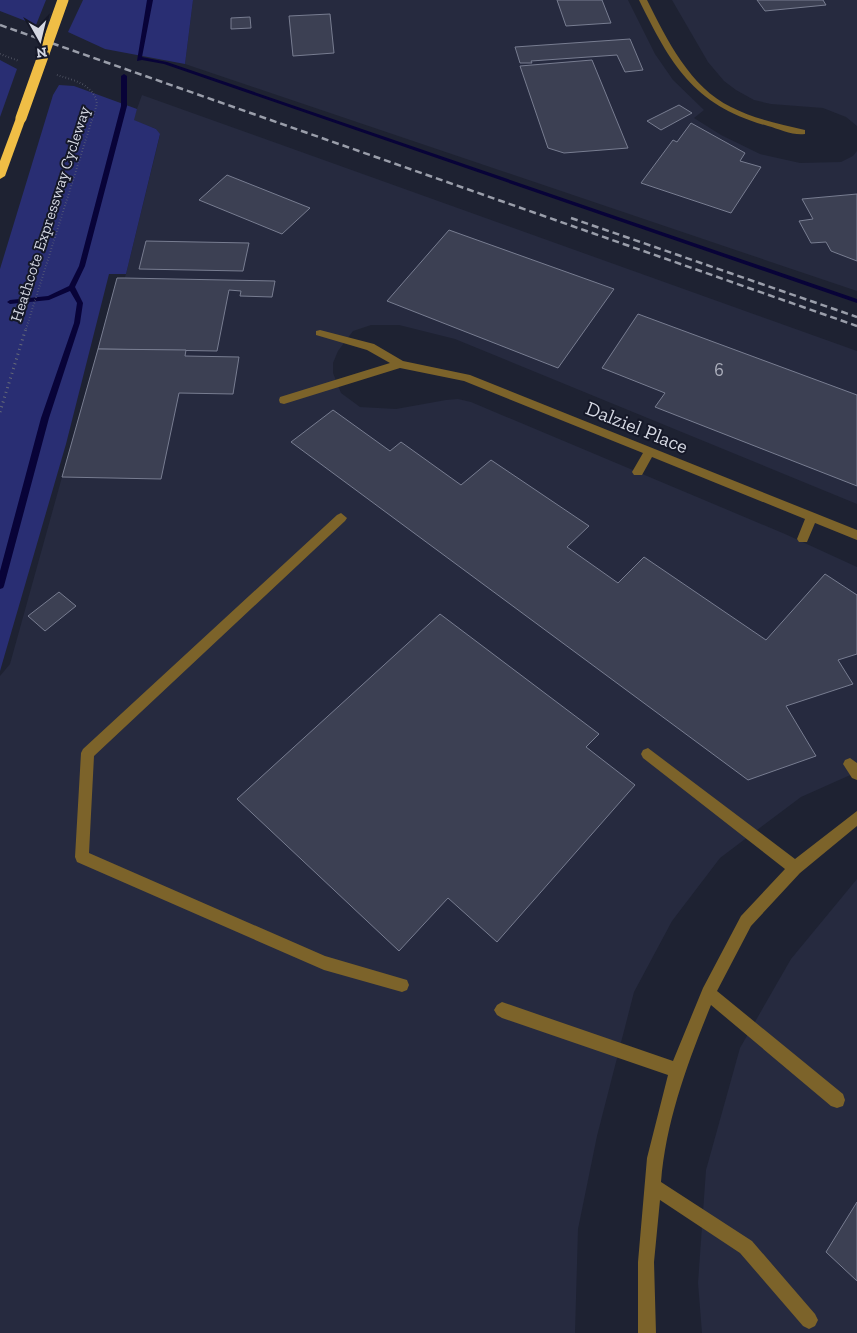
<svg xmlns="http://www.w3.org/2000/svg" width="857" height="1333" font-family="'Zilla Slab',serif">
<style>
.built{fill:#262a3f}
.green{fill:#292e73}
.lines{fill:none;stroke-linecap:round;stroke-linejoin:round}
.stream{fill:#080338;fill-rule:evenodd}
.building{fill:#3c4053;stroke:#787d91}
.path-far1{stroke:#666a78;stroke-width:2;stroke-dasharray:0.5 2.5;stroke-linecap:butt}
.path{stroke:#666a78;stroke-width:3;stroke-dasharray:1 4;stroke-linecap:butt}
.minor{fill:#7c632a;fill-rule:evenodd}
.highway{fill:#f0be46;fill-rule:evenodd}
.rail{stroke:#9a9eaa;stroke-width:2.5;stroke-dasharray:7 4;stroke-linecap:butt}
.highway-bridge{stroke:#f0be46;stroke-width:11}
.labels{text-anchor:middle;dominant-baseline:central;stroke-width:4;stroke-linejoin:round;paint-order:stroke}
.far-street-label{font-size:16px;fill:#d4d7e2;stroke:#151828}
.number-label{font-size:18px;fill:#aeb1be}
.street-label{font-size:20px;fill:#d4d7e2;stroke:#151828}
</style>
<rect width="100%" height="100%" fill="#1e2232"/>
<g class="built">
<polygon points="193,0 628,0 655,54 673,80 704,110 694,118 721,135 760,154 800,163 841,162 853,156 857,151 857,291 185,64"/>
<polygon points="672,0 857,0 857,126 846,117 823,108 771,104 754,100 736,90 724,81 708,62"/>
<polygon points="142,95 857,351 857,504 455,339 399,325 371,325 353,331 338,351 333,363 333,373 341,393 360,407 396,409 446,400 458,399 471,402 785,534 857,567 857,772 801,797 720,858 672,921 634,992 597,1136 578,1229 575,1333 0,1333 0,676 10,664 62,477 126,274 160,135 156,129 133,120"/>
<polygon points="857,879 857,1333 702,1333 698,1283 706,1170 740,1048 791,959"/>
</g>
<g class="green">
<polygon points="0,0 46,0 36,25 0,11"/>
<polygon points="83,0 193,0 185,64 105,49 68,32"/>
<polygon points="0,60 17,69 0,117"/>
<polygon points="59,85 74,86 137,109 134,120 156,129 160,134 126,274 109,274 66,444 0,671 0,269 53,95"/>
</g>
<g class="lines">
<g class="stream">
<polygon points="147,0 153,0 142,57 167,62 857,299 857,303 164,64 142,60 137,61"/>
<polygon points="124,74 127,76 127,106 85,266 75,287 83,303 80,323 49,418 4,586 3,588 0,589 0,571 41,418 74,323 77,303 70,291 49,300 10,304 7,302 10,300 48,296 69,286 79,266 121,106 121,76"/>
</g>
</g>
<g class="building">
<polygon points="557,0 602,0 611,23 566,26"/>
<polygon points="757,0 823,0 826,5 765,11"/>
<polygon points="330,14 334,53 293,56 289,16"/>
<polygon points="250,17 251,28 231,29 231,18"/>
<polygon points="630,39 643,70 625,72 617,55 531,61 532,63 520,63 515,47"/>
<polygon points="592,60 628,148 564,153 548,148 520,66"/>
<polygon points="679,105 692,113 661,130 647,121"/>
<polygon points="691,123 745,153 740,161 761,167 731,213 641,183 673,140 677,142"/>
<polygon points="227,175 310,208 282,234 199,200"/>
<polygon points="857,194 857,261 831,251 826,242 811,243 799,221 813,219 802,199"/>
<polygon points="449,230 614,289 558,368 387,301"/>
<polygon points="146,241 249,243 243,271 139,269"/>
<polygon points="117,278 124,278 275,281 272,297 240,296 241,291 229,290 217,351 98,349"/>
<polygon points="638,314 857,395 857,486 655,407 665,393 602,368"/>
<polygon points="98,349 186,350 185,356 239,357 233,394 179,393 161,479 62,477"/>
<polygon points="333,410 390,451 401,442 461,485 491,460 589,526 567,547 618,583 644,557 766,640 825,574 857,595 857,654 838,660 853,684 786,706 816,756 748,780 291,442"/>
<polygon points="59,592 76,606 45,631 28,616"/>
<polygon points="440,614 599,734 586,747 635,785 497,942 448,898 399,951 237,799"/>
<polygon points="857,1202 857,1281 826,1252"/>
</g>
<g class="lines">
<g class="path-far1">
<polyline points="0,54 19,61"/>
<path d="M 26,329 L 97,104 C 94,84 73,80 57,75"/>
</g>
<polyline class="path" points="0,412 26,328"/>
<g class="minor">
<path d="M 639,0 L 647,0 C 667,40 690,87 731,107 C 754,119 780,124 805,130 L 805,134 C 794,136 779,129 768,126 C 694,106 671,65 639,0 Z"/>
<polygon points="320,330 374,344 403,361 470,375 857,530 857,540 815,523 807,542 799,542 797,539 805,519 652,457 642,475 634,475 632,472 643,453 464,381 400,368 284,404 280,403 279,400 280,397 390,363 367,350 316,335 316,331"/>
<polygon points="341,513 347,518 345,521 94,756 89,853 325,956 407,980 409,985 407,990 402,992 324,970 77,862 75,857 81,753 83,749 337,515"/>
<path d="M 648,748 L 795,859 L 857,811 L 857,826 L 800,873 L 751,926 L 717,991 L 843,1094 L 845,1100 L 843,1106 L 837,1108 L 831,1106 L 711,1005 C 688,1062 666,1120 661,1182 L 752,1241 L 815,1314 L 818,1320 L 815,1326 L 809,1329 L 803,1326 L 740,1253 L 660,1200 L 654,1262 L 656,1333 L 638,1333 L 638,1262 L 647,1158 L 668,1075 L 502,1018 L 497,1015 L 494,1010 L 497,1005 L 502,1002 L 673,1061 L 703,988 L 741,916 L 785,869 L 643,758 L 641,754 L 643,750 Z"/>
<polygon points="850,758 857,763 857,780 852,778 843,764 845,760"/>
</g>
<polygon class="highway" points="21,115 26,118 5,176 0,179 0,161 16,118"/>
<g class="rail">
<polyline points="0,25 857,326"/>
<polyline points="571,218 857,317"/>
</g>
<polyline class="highway-bridge" points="21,118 63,0"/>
</g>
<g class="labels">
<g class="far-street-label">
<text transform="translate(50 214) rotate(-72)">Heathcote Expressway Cycleway</text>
</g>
<g class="number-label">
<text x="719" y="370">6</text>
</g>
<g class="street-label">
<text transform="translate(637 427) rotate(22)">Dalziel Place</text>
</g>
</g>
<g transform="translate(40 40) rotate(172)" stroke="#151828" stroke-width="4" paint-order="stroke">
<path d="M0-4L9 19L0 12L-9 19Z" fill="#d4d7e2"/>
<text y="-8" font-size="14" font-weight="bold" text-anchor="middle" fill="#d4d7e2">N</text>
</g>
</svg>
